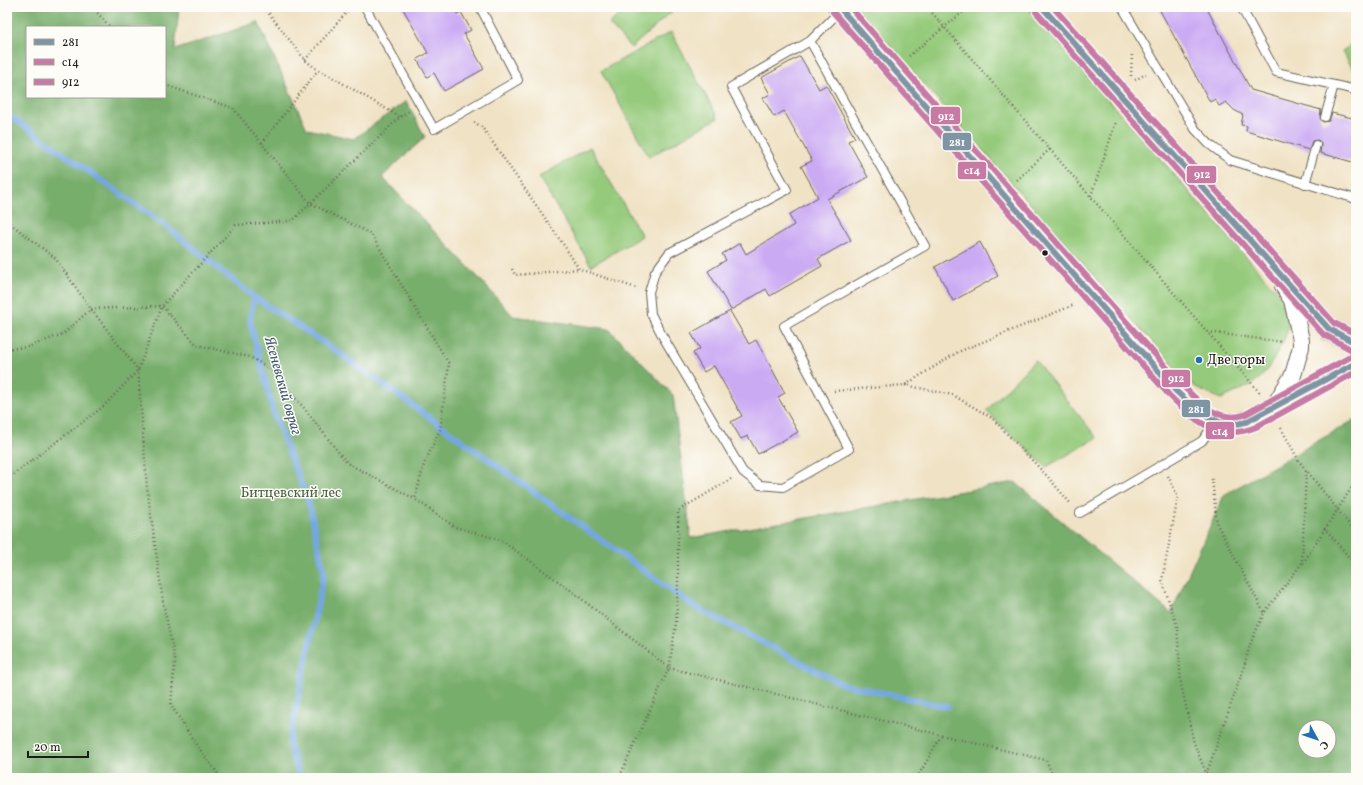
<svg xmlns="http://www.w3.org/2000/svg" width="1363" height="785" font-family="Vollkorn,serif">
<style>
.green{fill:#95ca7c;stroke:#58734c}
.forest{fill:#78ae6c;stroke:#4a6544;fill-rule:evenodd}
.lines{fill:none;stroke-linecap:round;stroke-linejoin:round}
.stream{stroke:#74a7e0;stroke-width:6}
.building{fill:#cbaaf4}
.lane-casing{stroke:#666157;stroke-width:10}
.street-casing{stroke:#666157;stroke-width:18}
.secondary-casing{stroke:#666157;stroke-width:24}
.path{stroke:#666157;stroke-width:2.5;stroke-dasharray:1 3;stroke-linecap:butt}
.lane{stroke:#fff;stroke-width:8}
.street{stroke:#fff;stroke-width:16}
.secondary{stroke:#fff;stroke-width:22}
.bus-1-casing{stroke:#fdfcf7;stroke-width:9}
.bus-2-casing{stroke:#fdfcf7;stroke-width:9}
.bus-3-casing{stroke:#fdfcf7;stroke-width:9}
.bus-1{stroke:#8095a4;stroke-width:6}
.bus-2{stroke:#c67aa4;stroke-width:6}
.bus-3{stroke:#c67aa4;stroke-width:6}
.bus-dot{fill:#1c1c1c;stroke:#fdfcf7;stroke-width:1.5}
.poi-dot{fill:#1f6fb2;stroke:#fdfcf7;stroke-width:1.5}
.labels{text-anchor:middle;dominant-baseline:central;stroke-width:3;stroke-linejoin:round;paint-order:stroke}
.poi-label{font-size:14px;fill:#1c1c1c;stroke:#fdfcf7;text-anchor:start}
.park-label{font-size:14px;fill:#4c6242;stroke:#fdfcf7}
.water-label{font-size:15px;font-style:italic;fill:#445b74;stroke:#fdfcf7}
.line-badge{stroke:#fdfcf7;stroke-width:1.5}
.badge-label{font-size:11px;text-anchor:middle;font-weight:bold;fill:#fff}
</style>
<rect width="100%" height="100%" fill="#fdfcf7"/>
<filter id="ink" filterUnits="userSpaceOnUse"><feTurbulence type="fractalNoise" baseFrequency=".025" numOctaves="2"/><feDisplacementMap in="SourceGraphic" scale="8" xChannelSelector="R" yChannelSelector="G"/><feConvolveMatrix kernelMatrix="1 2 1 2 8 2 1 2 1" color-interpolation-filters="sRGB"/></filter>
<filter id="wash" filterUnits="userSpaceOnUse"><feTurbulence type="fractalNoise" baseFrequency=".012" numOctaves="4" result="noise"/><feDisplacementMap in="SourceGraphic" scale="16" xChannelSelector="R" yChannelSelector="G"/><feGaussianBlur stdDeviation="0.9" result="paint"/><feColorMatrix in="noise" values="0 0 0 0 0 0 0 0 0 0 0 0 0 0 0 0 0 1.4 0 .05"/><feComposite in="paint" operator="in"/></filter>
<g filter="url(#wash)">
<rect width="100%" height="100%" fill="#f0e2c4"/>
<g class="green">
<polygon points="628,7 677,7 631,48 609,24"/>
<path d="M 856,7 L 1027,7 L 1279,294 C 1284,303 1291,315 1289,325 C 1287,337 1268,372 1259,379 C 1247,388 1234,393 1221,399 L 1198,389 L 1180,374 Z"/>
<polygon points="671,32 718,118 649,157 601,71"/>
<polygon points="1356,42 1356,73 1342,51"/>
<polygon points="590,147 642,236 591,266 539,177"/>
<polygon points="1035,360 1097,438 1046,467 986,411"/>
</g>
<path class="forest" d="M 7,7 L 179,7 L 175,50 L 258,22 L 307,129 L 354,139 L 406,101 L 425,137 L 382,177 L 476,275 L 513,316 L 609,329 L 673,395 L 691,538 L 1015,482 L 1171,613 L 1224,495 L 1356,419 L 1356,778 L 7,778 ZM 27,27 L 165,27 L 165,97 L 27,97 ZM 1305,727 L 1329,727 L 1329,751 L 1305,751 Z"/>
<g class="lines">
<g class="stream">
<polyline points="7,114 162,223 254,297 250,321 274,415 309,503 324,573 289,744 300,778"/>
<polyline points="254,297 338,352 695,607 842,684 948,707"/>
</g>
</g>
<g id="blocks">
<g class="building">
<polygon points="402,7 453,7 457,14 461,12 471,30 464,34 484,69 444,91 434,73 427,77 417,59 428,53"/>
<polygon points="1158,7 1206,7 1251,90 1321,110 1320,118 1323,122 1329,121 1332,113 1356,119 1356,163 1320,153 1321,144 1318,140 1312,141 1309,150 1246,131 1247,126 1241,125 1243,115 1234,110 1226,102 1219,106 1215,99 1210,102"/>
<polygon points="800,56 819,89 826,85 855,138 848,141 868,177 827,199 851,240 818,259 822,266 770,296 766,289 731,310 708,271 726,260 722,254 740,243 746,254 794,225 789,215 818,197 801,166 812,161 784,111 774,117 763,98 770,94 761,78"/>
<polygon points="980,242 998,276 953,301 935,267"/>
<polygon points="730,311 749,344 756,340 785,393 778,397 798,432 758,454 748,436 741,439 731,422 742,416 714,366 704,372 693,353 700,349 691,333"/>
</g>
</g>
</g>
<g filter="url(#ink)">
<use href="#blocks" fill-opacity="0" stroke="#666157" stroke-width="1"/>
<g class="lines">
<g class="lane-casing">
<g id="lane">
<polyline points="365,7 434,129 518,80 480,7"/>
<polyline points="1122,7 1195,129 1209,144 1230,160 1356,199"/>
<polyline points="1241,7 1276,72 1356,90"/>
<polyline points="810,41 925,246 784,326 849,449 783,487 760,485 743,472 663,337 651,314 649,292 655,272 669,253 787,190 731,87 810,41 841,10"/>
<polyline points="1325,117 1334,85"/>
<polyline points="1305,184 1316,145"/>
<polyline points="1080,513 1202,441 1215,423"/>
</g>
</g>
<g class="street-casing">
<polyline id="street" points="1272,409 1293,375 1301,347 1301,340 1292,300 1283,286"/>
</g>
<g class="secondary-casing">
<g id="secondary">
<path d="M 839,7 L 1175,390 C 1192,406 1210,428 1237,424 C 1242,424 1247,422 1252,420 L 1356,363"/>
<polyline points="1042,7 1329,329 1356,343"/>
</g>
</g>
<g class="path">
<polyline points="92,7 110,27"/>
<polyline points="264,7 305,60 318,70 332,77 400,117"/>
<polyline points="927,7 1260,393"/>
<polyline points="909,56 969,7"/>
<polyline points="305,60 351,7"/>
<polyline points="1131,76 1132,53"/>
<polyline points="1135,80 1146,74"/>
<polyline points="165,85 233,108 310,203 371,234 449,364 440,430 424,464 415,499 455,527 501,540 569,589 669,668 619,778"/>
<polyline points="474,122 482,127 565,247 579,269 636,288"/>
<polyline points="262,143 318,70"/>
<polyline points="1017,180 1050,149"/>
<polyline points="1091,196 1116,122"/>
<polyline points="7,221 55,258 91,309 138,370 147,487 163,602 175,660 171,705 195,743 221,778"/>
<polyline points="512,269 515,275 579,269"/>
<polyline points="1208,332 1283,342"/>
<polyline points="7,349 28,347 63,334 91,309 162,306 197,345 250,357 269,368 304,408 347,463 415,499"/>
<polyline points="905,385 953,395 992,418 1048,477 1071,504"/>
<polyline points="834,391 905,385 958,352 1074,305"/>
<polyline points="1281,428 1299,461 1356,533"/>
<polyline points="1168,476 1178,497 1162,580 1177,626 1181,684 1194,743 1208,778"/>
<polyline points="7,479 104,406 138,370 162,306 236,225 292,221 400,117 409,111"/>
<path d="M 731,479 L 678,511 L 678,583 L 676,623 L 669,668 C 795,698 920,731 1046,760 L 1054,778"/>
<polyline points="1212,479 1217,524 1264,613"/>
<polyline points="1324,528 1356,565"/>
<polyline points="1303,563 1356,481"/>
<polyline points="917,778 941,736"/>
<polyline points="1200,778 1207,772 1242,673 1251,642 1264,613 1302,563 1306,471"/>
</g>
<use href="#lane" class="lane"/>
<use href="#street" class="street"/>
<use href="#secondary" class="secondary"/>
<g class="bus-1-casing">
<g id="bus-1">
<path d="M 839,7 L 1175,390 C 1195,409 1216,431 1246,422 L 1356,363"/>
<polyline points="1042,7 1329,329 1356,343"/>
</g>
</g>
<g class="bus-2-casing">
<g id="bus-2">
<path d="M 833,12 L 1169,395 C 1194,420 1218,443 1256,427 L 1356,372"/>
<polyline points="1036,12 1323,334 1352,350"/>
</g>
</g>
<g class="bus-3-casing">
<g id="bus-3">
<path d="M 850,7 L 1181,384 C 1198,401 1217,423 1244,415 L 1352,356"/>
<polyline points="1053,7 1334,323 1356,334"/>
</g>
</g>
<use href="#bus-1" class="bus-1"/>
<use href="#bus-2" class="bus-2"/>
<use href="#bus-3" class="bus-3"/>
</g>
</g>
<circle class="bus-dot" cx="1045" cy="253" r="3.5"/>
<circle class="poi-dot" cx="1199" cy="360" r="4"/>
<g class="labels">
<g class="poi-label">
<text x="1207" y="360">Две горы</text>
</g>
<g class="park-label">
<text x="291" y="493">Битцевский лес</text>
</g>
<g class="water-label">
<text transform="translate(282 386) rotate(74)">Ясеневский овраг</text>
</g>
</g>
<g class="line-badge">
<rect x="930" y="106" width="31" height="19" rx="4" fill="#c67aa4"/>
<rect x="942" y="132" width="30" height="19" rx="4" fill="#8095a4"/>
<rect x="957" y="161" width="30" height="19" rx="4" fill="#c67aa4"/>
<rect x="1186" y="165" width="31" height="19" rx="4" fill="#c67aa4"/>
<rect x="1161" y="369" width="30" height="19" rx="4" fill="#c67aa4"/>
<rect x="1181" y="399" width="30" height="19" rx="4" fill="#8095a4"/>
<rect x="1205" y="421" width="30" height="19" rx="4" fill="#c67aa4"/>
</g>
<g class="badge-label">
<text x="946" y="120">912</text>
<text x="957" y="146">281</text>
<text x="972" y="174">с14</text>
<text x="1202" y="178">912</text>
<text x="1176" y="382">912</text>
<text x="1196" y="413">281</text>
<text x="1220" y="435">с14</text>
</g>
<rect width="1363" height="785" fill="none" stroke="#fdfcf7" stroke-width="24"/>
<rect x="26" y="26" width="140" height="72" fill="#fdfcf7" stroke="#a3a29f"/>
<rect x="34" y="39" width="20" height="6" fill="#8095a4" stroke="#a3a29f"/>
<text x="62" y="46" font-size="12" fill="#1c1c1c">281</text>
<rect x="34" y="59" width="20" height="6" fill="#c67aa4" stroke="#a3a29f"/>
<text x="62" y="66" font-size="12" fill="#1c1c1c">с14</text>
<rect x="34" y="79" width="20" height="6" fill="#c67aa4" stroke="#a3a29f"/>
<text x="62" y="86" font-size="12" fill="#1c1c1c">912</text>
<g transform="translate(1317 739) rotate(130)"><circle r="19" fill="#fdfcf7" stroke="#a3a29f"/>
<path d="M0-3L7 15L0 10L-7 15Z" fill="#1f6fb2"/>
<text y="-6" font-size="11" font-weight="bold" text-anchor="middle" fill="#1c1c1c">С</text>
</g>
<path d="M28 751v6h60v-6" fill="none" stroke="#1c1c1c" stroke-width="2"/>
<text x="34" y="751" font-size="12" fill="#1c1c1c" stroke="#fdfcf7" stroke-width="3" paint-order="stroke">20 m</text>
</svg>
